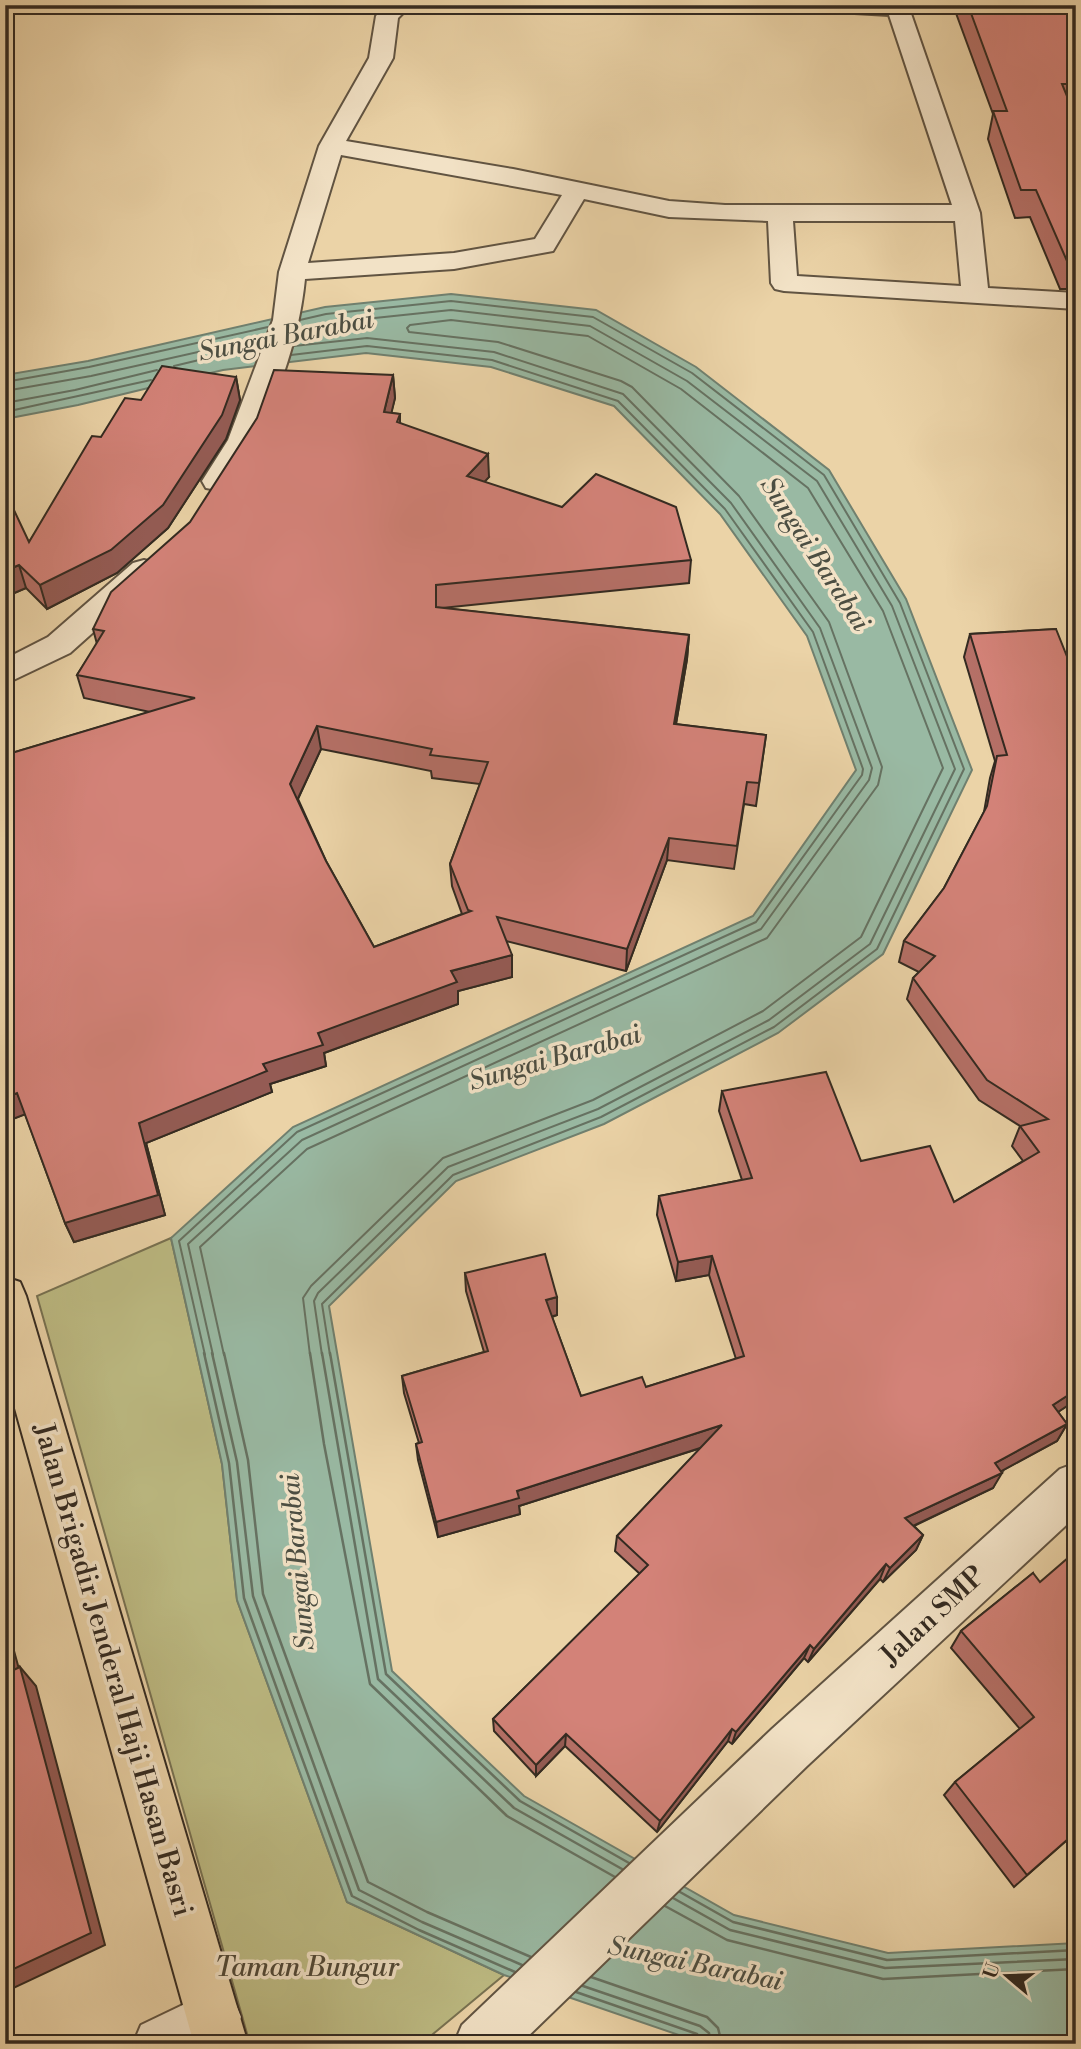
<svg xmlns="http://www.w3.org/2000/svg" width="1081" height="2049" font-family="'Libre Bodoni',serif">
<style>
.green{fill:#bdbb83;stroke:#787252;stroke-width:2}
.water{fill:#99b9a3;stroke:#70806f;stroke-width:2}
.lines{fill:none;stroke-linecap:round;stroke-linejoin:round}
.shore-far1{stroke:#667262;stroke-width:2}
.shore{stroke:#667262;stroke-width:2.5}
.minor-casing{stroke:#615442;stroke-width:4}
.major-casing{stroke:#332a21;stroke-width:4}
.minor{fill:#f2e2c6;fill-rule:evenodd}
.major{fill:#ebd3a7;fill-rule:evenodd}
.wall{fill:#b57067;stroke:#332a21;stroke-width:2;fill-rule:evenodd}
.shaded-wall{fill:#945b54;stroke:#332a21;stroke-width:2}
.building{fill:#d38278;stroke:#332a21;stroke-width:2;fill-rule:evenodd}
.labels{text-anchor:middle;dominant-baseline:central;stroke-width:7;stroke-linejoin:round;paint-order:stroke}
.water-label{font-size:26px;font-style:italic;fill:#4c4e42;stroke:#f2e2c6}
.near-street-label{font-size:28px;fill:#332a21;stroke:#f2e2c6}
.near-park-label{font-size:28px;font-style:italic;fill:#4f4735;stroke:#f2e2c6}
</style>
<rect width="100%" height="100%" fill="#ebd3a7"/>
<filter id="stains"><feTurbulence type="fractalNoise" baseFrequency=".00286" numOctaves="4"/><feColorMatrix values="0 0 0 0 .2 0 0 0 0 .09 0 0 0 0 .02 0 0 0 .5 -.17"/></filter>
<radialGradient id="worn" r=".72"><stop offset=".6" stop-color="#630" stop-opacity="0"/><stop offset="1" stop-color="#630" stop-opacity=".3"/></radialGradient>
<polygon class="green" points="171,1238 222,1464 237,1600 347,1902 504,1975 421,2044 250,2044 37,1296"/>
<polygon class="water" points="451,294 596,310 696,367 829,470 906,599 972,770 883,954 778,1033 604,1124 456,1181 329,1306 392,1671 524,1796 734,1915 888,1953 1076,1943 1076,2044 705,2044 504,1975 347,1902 237,1600 222,1464 171,1238 293,1127 753,916 856,770 807,636 720,514 614,406 491,367 366,353 223,370 78,405 5,419 5,375 88,361 325,307"/>
<g class="lines">
<g class="shore-far1">
<polyline points="300,320 326,314 451,301 593,317 692,373 824,475 900,603 964,769 877,949 774,1027 601,1117 453,1175 322,1304 330,1355"/>
<polyline points="298,330 327,323 451,310 590,326 687,381 817,481 892,606 955,769 870,944 769,1020 598,1109 448,1167 318,1293 314,1301 322,1355"/>
<polyline points="174,366 220,355 260,350"/>
<polyline points="5,382 89,367 268,327"/>
<polyline points="5,391 91,376 265,337"/>
<polyline points="5,403 75,390 157,370"/>
<polyline points="5,412 151,380"/>
<polyline points="205,1355 179,1241 297,1132 756,922 862,775 863,769 813,632 725,509 618,401 492,360 367,346 291,355"/>
<polyline points="213,1355 188,1244 302,1140 761,929 869,780 872,768 820,628 731,503 623,394 494,352 367,338 294,346"/>
<polyline points="224,1355 200,1247 307,1149 767,938 878,785 882,767 829,622 739,496 632,387 621,381 498,342 409,332 407,328 410,325 451,320 588,336 681,389 808,488 883,611 943,768 861,937 763,1011 593,1100 443,1158 311,1286 303,1298 310,1355"/>
</g>
<g class="shore">
<polyline points="204,1353 229,1463 244,1598 352,1896 419,1930 515,1972"/>
<polyline points="212,1353 237,1462 253,1596 359,1890 422,1922 522,1965"/>
<polyline points="224,1353 248,1460 263,1594 368,1882 427,1912 531,1957"/>
<polyline points="310,1353 324,1444 370,1684 507,1816 615,1877"/>
<polyline points="322,1353 378,1679 514,1808 622,1869"/>
<polyline points="330,1353 386,1674 520,1801 629,1863"/>
<polyline points="680,1892 733,1922 887,1960 1076,1950"/>
<polyline points="673,1898 730,1930 885,1968 1076,1959"/>
<polyline points="665,1906 727,1940 883,1979 1076,1969"/>
<polyline points="591,1977 707,2017 718,2028 722,2044"/>
<polyline points="583,1986 700,2026 709,2033 711,2044"/>
<polyline points="576,1992 697,2034 703,2044"/>
</g>
<g class="minor-casing">
<g id="minor">
<path d="M 386,5 L 411,5 L 398,18 L 393,58 L 346,141 L 513,169 L 669,201 L 725,205 L 952,205 L 889,15 L 837,12 L 829,10 L 826,5 L 908,5 L 980,213 L 988,288 L 1076,293 L 1076,309 L 784,291 L 775,289 L 771,283 L 768,221 L 669,217 L 584,199 L 553,251 L 454,269 L 305,279 C 298,351 267,428 228,488 L 217,490 L 206,488 L 202,481 L 228,440 L 273,320 L 279,272 L 319,146 L 369,58 L 376,16 ZM 341,155 L 562,195 L 535,239 L 454,253 L 308,263 ZM 793,221 L 955,221 L 961,286 L 797,276 Z"/>
<polygon points="144,560 155,563 160,570 155,577 70,653 5,684 5,659 48,637 133,563"/>
<polygon points="1076,1463 1076,1516 808,1765 520,2044 454,2044 462,2025 772,1729 1060,1469"/>
<polygon points="214,1990 233,1998 241,2017 233,2036 218,2044 133,2044 141,2025"/>
</g>
</g>
<g class="major-casing">
<polygon id="major" points="5,1277 20,1282 26,1296 248,2044 194,2044 5,1373"/>
</g>
<use href="#minor" class="minor"/>
<use href="#major" class="major"/>
</g>
<g class="wall">
<polygon points="953,5 1076,5 1076,111 1073,111 1076,118 1076,289 1060,289 1030,217 1015,218 988,139 993,114"/>
<path d="M 393,375 L 395,398 L 391,413 L 400,414 L 400,423 L 489,477 L 484,482 L 691,560 L 689,583 L 442,608 L 689,635 L 687,659 L 676,724 L 766,735 L 756,806 L 744,804 L 734,869 L 667,860 L 626,971 L 506,941 L 512,977 L 458,991 L 458,1004 L 324,1053 L 326,1066 L 270,1084 L 272,1092 L 146,1143 L 165,1215 L 74,1242 L 65,1223 L 25,1114 L 5,1122 L 5,755 L 150,712 L 84,698 L 77,675 L 97,644 L 93,629 ZM 321,749 L 431,771 L 432,778 L 480,784 L 450,864 L 452,886 L 462,914 L 374,947 L 326,861 L 298,799 Z"/>
<polygon points="236,377 240,400 226,439 168,528 117,573 47,609 26,588 5,597 29,542 101,437 141,400"/>
<polygon points="1056,629 1076,1400 1058,1412 1067,1424 1057,1441 1001,1471 993,1488 914,1526 923,1535 916,1550 883,1582 880,1579 808,1662 804,1658 732,1744 728,1741 657,1832 565,1746 536,1776 494,1731 493,1719 640,1574 615,1551 617,1536 701,1448 519,1506 520,1514 438,1537 418,1460 416,1444 419,1443 404,1393 402,1376 484,1352 466,1291 465,1273 557,1297 557,1315 552,1317 581,1396 646,1387 736,1359 709,1275 676,1281 657,1215 659,1196 742,1180 719,1111 722,1091 861,1161 954,1202 1023,1161 1012,1146 1020,1126 979,1100 907,999 913,978 919,972 899,962 904,941 944,888 984,812 990,778 995,761 964,657 970,634"/>
<polygon points="1033,1573 1076,1832 1014,1887 944,1795 955,1782 1020,1729 951,1648 961,1631"/>
</g>
<g class="shaded-wall">
<polygon points="393,375 395,398 386,436 384,412"/>
<polygon points="236,377 240,400 226,439 168,528 117,573 47,609 40,585"/>
<polygon points="488,454 489,477 468,500 467,476"/>
<polygon points="19,565 26,588 5,597 5,571"/>
<polygon points="689,635 687,659 672,747 674,724"/>
<polygon points="317,726 321,749 294,807 290,784"/>
<polygon points="669,838 667,860 626,971 627,949"/>
<polygon points="512,955 512,977 458,991 458,1004 324,1053 326,1066 270,1084 272,1092 146,1143 165,1215 74,1242 65,1223 139,1123 263,1064 318,1033 451,971"/>
<polygon points="17,1093 26,1114 5,1122 5,1098"/>
<polygon points="712,1256 709,1275 676,1281 678,1262"/>
<polygon points="557,1297 557,1315 546,1318 546,1300"/>
<polygon points="1076,1390 1076,1400 1043,1422 1053,1405"/>
<polygon points="1067,1424 1057,1441 987,1479 995,1463"/>
<polygon points="722,1425 719,1442 519,1506 520,1514 438,1537 436,1522 517,1491"/>
<polygon points="1002,1473 993,1488 898,1533 905,1518"/>
<polygon points="923,1535 916,1550 883,1582 890,1568"/>
<polygon points="886,1564 880,1579 808,1662 814,1649"/>
<polygon points="5,1618 25,1691 9,1672 5,1656"/>
<polygon points="810,1645 804,1658 732,1744 736,1732"/>
<polygon points="20,1667 36,1686 105,1945 5,1992 5,1973"/>
<polygon points="732,1729 728,1741 657,1832 660,1821"/>
<polygon points="566,1734 565,1746 536,1776 536,1765"/>
</g>
<g class="building">
<polygon points="968,5 1076,5 1076,84 1062,84 1076,118 1076,261 1067,261 1036,190 1021,190 993,111 1007,111"/>
<polygon points="162,366 236,377 222,415 163,505 111,550 40,585 19,565 5,571 5,491 29,542 92,436 101,437 125,398 141,400"/>
<path d="M 274,370 L 393,375 L 384,412 L 400,414 L 397,422 L 488,454 L 467,476 L 562,507 L 596,474 L 676,507 L 691,560 L 436,585 L 436,607 L 689,635 L 674,724 L 766,735 L 759,783 L 747,782 L 737,846 L 669,838 L 627,949 L 497,917 L 512,955 L 451,971 L 457,982 L 318,1033 L 323,1045 L 263,1064 L 267,1071 L 139,1123 L 158,1195 L 65,1223 L 17,1093 L 5,1098 L 5,755 L 195,698 L 77,675 L 104,631 L 93,629 L 111,592 L 190,522 L 257,418 ZM 317,726 L 432,749 L 430,755 L 488,762 L 450,864 L 468,910 L 471,911 L 374,947 L 326,861 L 290,784 Z"/>
<polygon points="1056,629 1068,659 1076,659 1076,1390 1053,1405 1067,1424 995,1463 1002,1473 905,1518 923,1535 890,1568 886,1564 814,1649 810,1645 736,1732 732,1729 660,1821 566,1734 536,1765 493,1719 648,1565 617,1536 722,1425 517,1491 519,1498 436,1522 416,1444 422,1442 402,1376 488,1351 465,1273 545,1254 557,1297 546,1300 581,1396 642,1377 646,1387 744,1356 712,1256 678,1262 659,1196 752,1178 722,1091 826,1072 861,1161 930,1146 954,1202 1039,1152 1020,1126 1048,1119 987,1080 913,978 935,956 904,941 944,888 987,806 997,756 1007,755 970,634"/>
<polygon points="1076,1551 1076,1832 1027,1875 955,1782 1034,1717 961,1631 1033,1573 1040,1582"/>
<polygon points="5,1656 9,1672 20,1667 91,1933 5,1973"/>
</g>
<g class="labels">
<g class="water-label">
<text transform="translate(286 336) rotate(-11)">Sungai Barabai</text>
<text transform="translate(815 554) rotate(57)">Sungai Barabai</text>
<text transform="translate(555 1058) rotate(-16)">Sungai Barabai</text>
<text transform="translate(298 1562) rotate(-95)">Sungai Barabai</text>
<text transform="translate(695 1964) rotate(12)">Sungai Barabai</text>
</g>
<g class="near-street-label">
<text transform="translate(933 1616) rotate(-43)">Jalan SMP</text>
<text transform="translate(113 1670) rotate(74)">Jalan Brigadir Jenderal Haji Hasan Basri</text>
</g>
<g class="near-park-label">
<text x="307" y="1967">Taman Bungur</text>
</g>
</g>
<rect width="1081" height="2049" fill="none" stroke="#ebd3a7" stroke-width="28"/>
<rect x="7" y="7" width="1067" height="2035" fill="none" stroke="#332a21" stroke-width="3.5"/>
<rect x="14" y="14" width="1053" height="2021" fill="none" stroke="#332a21" stroke-width="2"/>
<g transform="translate(1007 1976) rotate(289)" stroke="#f2e2c6" stroke-width="5" paint-order="stroke">
<path d="M0-5L12 26L0 18L-12 26Z" fill="#332a21"/>
<text y="-10" font-size="19" font-weight="bold" text-anchor="middle" fill="#332a21">U</text>
</g>
<rect width="100%" height="100%" filter="url(#stains)"/>
<rect width="100%" height="100%" fill="url(#worn)"/>
</svg>
